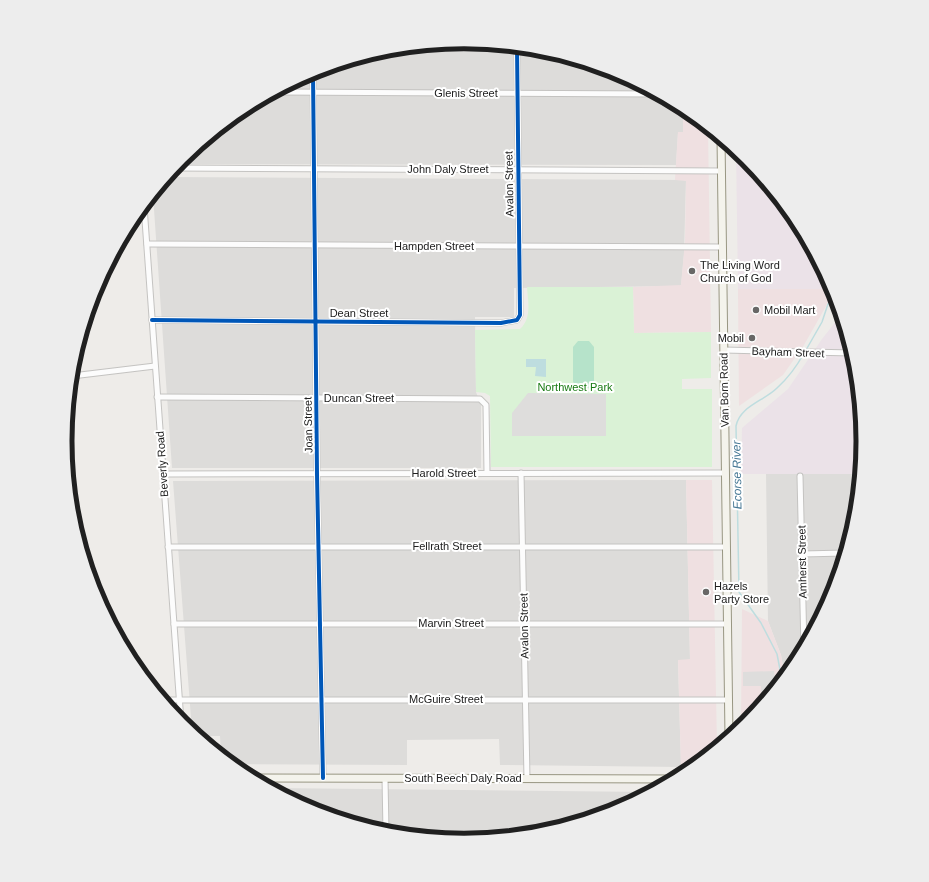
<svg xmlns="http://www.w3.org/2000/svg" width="929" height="882" font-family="Helvetica,sans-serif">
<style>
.residential{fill:#dddcda}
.commercial{fill:#efe0e1}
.industrial{fill:#ebe2e8}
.park{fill:#daf2d6}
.pitch{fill:#b6e3ca}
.parking{fill:#dedddc}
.water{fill:#bedddf}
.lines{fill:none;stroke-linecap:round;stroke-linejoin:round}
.stream{stroke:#bedddf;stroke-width:1.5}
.street-casing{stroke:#c4c3c1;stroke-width:7}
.secondary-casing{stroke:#989682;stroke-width:9}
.street{stroke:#fcfcfc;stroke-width:5}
.secondary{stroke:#f4f3ec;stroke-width:7}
.cycleway-casing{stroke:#fff;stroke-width:6}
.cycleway{stroke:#0057b8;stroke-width:4}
.poi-dot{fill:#686766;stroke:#fff;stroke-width:1.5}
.labels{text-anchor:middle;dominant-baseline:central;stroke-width:4;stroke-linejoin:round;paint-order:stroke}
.street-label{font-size:11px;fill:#202020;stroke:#fff}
.poi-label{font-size:11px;fill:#202020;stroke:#fff;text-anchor:start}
.park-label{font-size:11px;fill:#177a12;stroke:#fff}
.water-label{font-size:12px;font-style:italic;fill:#477895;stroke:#fff}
.rim{fill:none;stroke:#202020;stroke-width:5}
</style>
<rect width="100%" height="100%" fill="#eeece9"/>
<g class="residential">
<polygon points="465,42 543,50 617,72 683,108 683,132 678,133 676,165 178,164 243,109 312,72 387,50"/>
<polygon points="167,177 686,180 684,254 681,286 514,288 514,317 475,317 476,392 481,405 481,468 172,468 153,195"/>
<polygon points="766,474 860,474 856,519 833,594 796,663 785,677 781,655 768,621"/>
<polygon points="686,480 690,660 678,660 681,767 500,765 499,739 407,740 407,765 232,764 221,754 220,736 198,736 192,731 173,481"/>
<polygon points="271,788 650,792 617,810 542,832 464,840 386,832 312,810"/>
</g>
<g class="commercial">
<polygon points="683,108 708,127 711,332 634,333 633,287 681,285 685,241 686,181 675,180 678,132 683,132"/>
<polygon points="738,289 833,289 834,292 804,345 783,375 739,406"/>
<polygon points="686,480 712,480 717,747 693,767 681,767 678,660 690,659"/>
<polygon points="742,609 768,621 781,655 785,677 741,727"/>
</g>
<g class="industrial">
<polygon points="736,150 747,159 796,220 833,289 738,289"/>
<polygon points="841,315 856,363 863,441 860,474 741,474 742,428 788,389 822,339"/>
</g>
<path class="park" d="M 527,287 L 633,287 L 634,333 L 711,332 L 711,378 L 682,379 L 682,389 L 712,389 L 712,467 L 491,467 L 490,396 L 485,393 L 476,392 L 475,330 L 520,329 C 532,318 528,302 527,287 Z"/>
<polygon class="pitch" points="578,341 589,341 594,347 594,381 593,384 588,388 579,388 573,382 573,347"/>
<g class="parking">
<polygon points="528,393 606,394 606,436 512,436 512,413"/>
<polygon points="774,671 776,687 762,704 761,686 743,686 743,672"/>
</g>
<polygon class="water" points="526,359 546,359 546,377 535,376 536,367 526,367"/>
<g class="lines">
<g class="stream">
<polyline points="128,228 130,230"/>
<polyline points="806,350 822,322 828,304 836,296"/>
<path d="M 782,680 L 777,654 L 761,623 L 739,592 L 736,426 C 740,406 764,401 777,388 C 788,378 797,366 804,353"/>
</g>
<g class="street-casing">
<g id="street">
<polyline points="313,72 317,474 323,778"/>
<polyline points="276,92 657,94"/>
<polyline points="175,168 721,171"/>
<polyline points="144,206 181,722"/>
<polyline points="147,244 722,247"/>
<polyline points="152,320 501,323 517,320 520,315 517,47"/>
<polyline points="724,350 853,353"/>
<polyline points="72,376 155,366"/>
<polyline points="157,397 480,399 486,405 487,473"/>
<polyline points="521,473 527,779"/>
<polyline points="163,474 725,473"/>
<polyline points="800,476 804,649"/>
<polyline points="168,547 726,547"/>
<polyline points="802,554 845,553"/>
<polyline points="174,624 728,624"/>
<polyline points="164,700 729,700"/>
<polyline points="385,778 386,832"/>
</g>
</g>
<g class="secondary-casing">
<g id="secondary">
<polyline points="721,138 729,737"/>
<polyline points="252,778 674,779"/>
</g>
</g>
<use href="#street" class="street"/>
<use href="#secondary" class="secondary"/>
<g class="cycleway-casing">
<g id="cycleway">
<polyline points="313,72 317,474 323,778"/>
<polyline points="152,320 501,323 517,320 520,315 517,47"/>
</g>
</g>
<use href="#cycleway" class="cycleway"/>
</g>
<g class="poi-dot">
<circle cx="692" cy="271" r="4"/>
<circle cx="756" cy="310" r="4"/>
<circle cx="752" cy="338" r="4"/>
<circle cx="706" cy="592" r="4"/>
</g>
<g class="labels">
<g class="street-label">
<text x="466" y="93">Glenis Street</text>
<text x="448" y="169">John Daly Street</text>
<text transform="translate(509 184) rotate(-91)">Avalon Street</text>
<text x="434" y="246">Hampden Street</text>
<text x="359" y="313">Dean Street</text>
<text transform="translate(788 352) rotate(2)">Bayham Street</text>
<text transform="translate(724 390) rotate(-91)">Van Born Road</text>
<text x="359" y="398">Duncan Street</text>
<text transform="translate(308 425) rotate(-91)">Joan Street</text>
<text transform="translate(162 464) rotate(-94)">Beverly Road</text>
<text x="444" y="473">Harold Street</text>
<text x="447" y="546">Fellrath Street</text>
<text transform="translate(802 562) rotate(-91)">Amherst Street</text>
<text x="451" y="623">Marvin Street</text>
<text transform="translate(524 626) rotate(-91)">Avalon Street</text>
<text x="446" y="699">McGuire Street</text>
<text x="463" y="778">South Beech Daly Road</text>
</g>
<g class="poi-label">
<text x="700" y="265">The Living Word<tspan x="700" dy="13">Church of God</tspan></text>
<text x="764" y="310">Mobil Mart</text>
<text x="744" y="338" text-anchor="end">Mobil</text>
<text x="714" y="586">Hazels<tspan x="714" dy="13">Party Store</tspan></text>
</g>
<g class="park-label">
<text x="575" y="387">Northwest Park</text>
</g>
<g class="water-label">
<text transform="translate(737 475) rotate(-91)">Ecorse River</text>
</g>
</g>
<path d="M0 0H929V882H0ZM72 441a392 392 0 1 1 784 0a392 392 0 1 1-784 0Z" fill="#ededed" fill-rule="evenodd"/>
<path class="rim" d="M72 441a392 392 0 1 1 784 0a392 392 0 1 1-784 0Z"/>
</svg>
